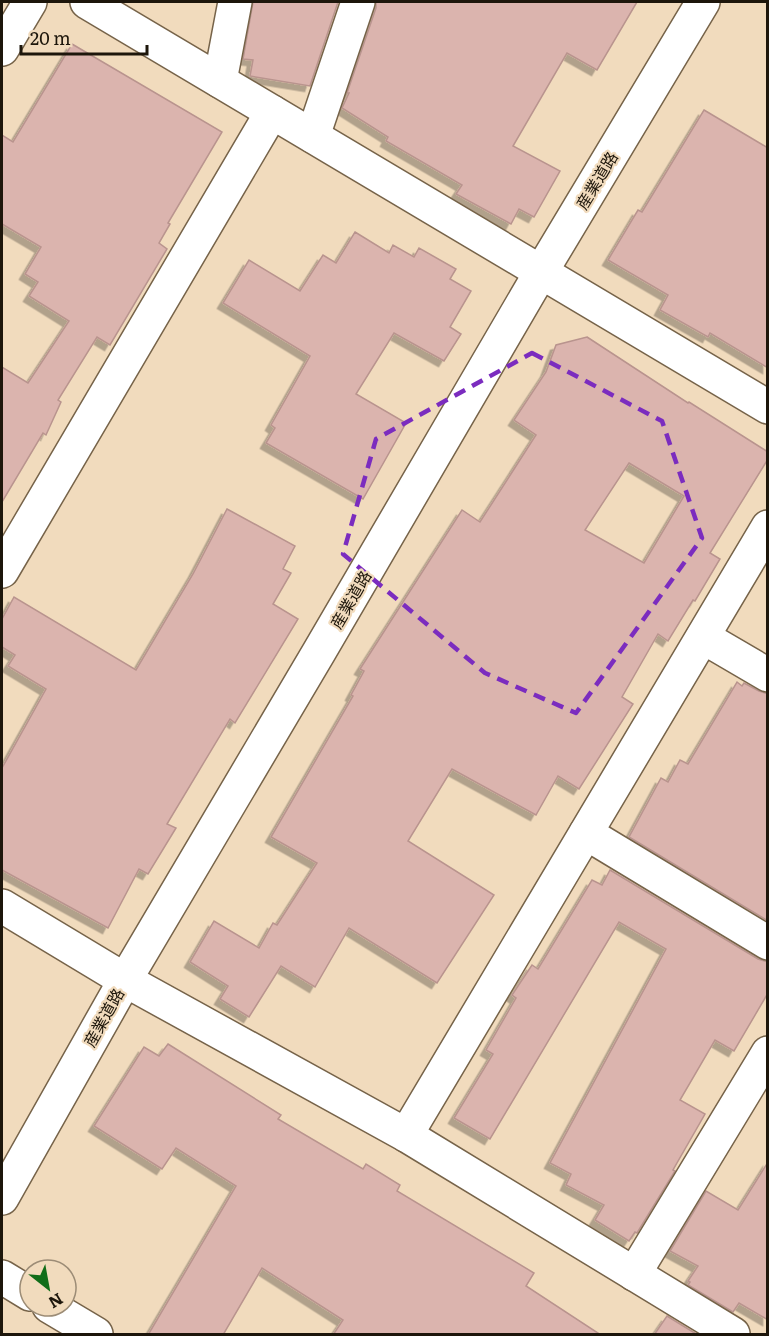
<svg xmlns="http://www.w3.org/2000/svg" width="769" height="1336" font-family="Literata,'Noto Sans JP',serif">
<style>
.building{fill:#dbb4ae;stroke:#b9948e;stroke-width:1.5;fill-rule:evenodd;filter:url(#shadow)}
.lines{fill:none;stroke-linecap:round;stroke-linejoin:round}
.minor-casing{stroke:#766349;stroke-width:36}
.highway-casing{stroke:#766349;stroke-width:36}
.minor{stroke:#fff;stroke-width:33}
.highway{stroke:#fff;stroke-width:33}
.marked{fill:none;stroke:#7b2cbf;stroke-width:4.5;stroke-dasharray:12 8;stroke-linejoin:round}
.labels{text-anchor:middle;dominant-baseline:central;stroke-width:4.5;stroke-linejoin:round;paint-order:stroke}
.street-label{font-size:16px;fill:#1d160b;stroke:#f1dbbd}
</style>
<defs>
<filter id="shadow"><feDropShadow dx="-5.5" dy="5.5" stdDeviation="0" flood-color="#0004"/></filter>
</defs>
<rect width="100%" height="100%" fill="#f1dbbd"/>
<g class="building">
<polygon points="253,2 338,2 310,86 250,76 253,60 243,59"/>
<polygon points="376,2 637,2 597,70 567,53 513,146 560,171 534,217 519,209 511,224 456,194 462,185 386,141 388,137 342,108 349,93 347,93 376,8"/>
<polygon points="72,44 222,132 168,223 170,224 159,243 167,249 110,345 97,337 58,400 61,402 46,435 43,433 2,502 2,367 28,383 69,321 29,296 38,282 25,274 41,247 2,224 2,135 13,142"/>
<polygon points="704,110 768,148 768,368 710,333 708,337 660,310 668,295 608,260 638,210 642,212"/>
<polygon points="355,232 389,253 393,245 414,257 419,248 456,269 450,279 471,291 450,327 461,334 444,361 394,333 356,394 406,423 363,499 266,443 275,428 271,425 310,356 223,303 249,260 300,291 323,255 336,263"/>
<path d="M 587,337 L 688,403 L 689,402 L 768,452 L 768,459 L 710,553 L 720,559 L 695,601 L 693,600 L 668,641 L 658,634 L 622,697 L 633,704 L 579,789 L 558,776 L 536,815 L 452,769 L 408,841 L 494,895 L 437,983 L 349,928 L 315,987 L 281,966 L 249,1017 L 220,999 L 228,986 L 190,962 L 214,921 L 259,948 L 273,923 L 277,925 L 317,863 L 271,837 L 353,696 L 351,695 L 364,671 L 360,669 L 462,510 L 480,522 L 536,435 L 514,420 L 546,372 L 556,345 ZM 629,463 L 684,496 L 644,563 L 585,530 Z"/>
<polygon points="227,509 295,546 283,569 291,573 273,604 298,619 235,723 230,719 167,824 176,828 148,874 139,869 108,928 2,870 2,768 46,689 8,666 15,655 2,647 2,619 14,597 136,670 193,574"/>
<polygon points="737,682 742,686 744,683 759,691 768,694 768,921 629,837 661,778 668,782 680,760 688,764"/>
<polygon points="610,870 758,959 768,962 768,993 734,1051 715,1040 680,1100 705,1114 673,1170 675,1171 637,1233 635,1232 629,1241 595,1220 604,1205 566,1185 571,1174 550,1163 666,949 619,922 490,1139 454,1118 493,1054 486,1050 516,998 512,995 532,965 538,969 592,880 602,885"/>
<polygon points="168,1044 281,1115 278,1119 363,1169 366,1164 400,1185 397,1191 534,1273 526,1286 601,1335 333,1335 343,1320 262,1268 223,1335 148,1335 236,1186 176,1148 162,1169 94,1126 144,1047 159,1056"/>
<polygon points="768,1162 768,1320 739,1303 733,1312 688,1285 690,1282 688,1281 698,1266 670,1251 706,1191 738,1210"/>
<polygon points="667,1316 698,1335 654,1335"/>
</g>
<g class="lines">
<g class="minor-casing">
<g id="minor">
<polyline points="87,2 768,407"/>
<polyline points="2,49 30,2"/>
<polyline points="220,81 235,2"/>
<polyline points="313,136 358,2"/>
<polyline points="2,571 272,112"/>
<polyline points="703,637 768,675"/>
<polyline points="586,833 768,943"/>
<polyline points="2,906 125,980 406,1135 733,1334"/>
<polyline points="406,1135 768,527"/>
<polyline points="2,1198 125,980 319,652 541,272 703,2"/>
<polyline points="634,1274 768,1053"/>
</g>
</g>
<g class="highway-casing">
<g id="highway">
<polyline points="2,1277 30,1294"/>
<polyline points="49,1306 96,1334"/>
</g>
</g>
<use href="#minor" class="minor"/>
<use href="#highway" class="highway"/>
</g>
<path class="marked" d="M 532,353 L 662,421 L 702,538 L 576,713 L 485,673 L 343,554 L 376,439 Z"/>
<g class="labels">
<g class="street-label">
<text transform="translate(596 180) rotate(-59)">産業道路</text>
<text transform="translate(350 599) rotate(-60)">産業道路</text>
<text transform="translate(103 1017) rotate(-61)">産業道路</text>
</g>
</g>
<rect width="769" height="1336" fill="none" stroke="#1d160b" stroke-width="6"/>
<g transform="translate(48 1288) rotate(149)"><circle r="28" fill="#f1dbbd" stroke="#9c8c76" stroke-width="1.5"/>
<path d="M0-4.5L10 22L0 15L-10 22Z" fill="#116d19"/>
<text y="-9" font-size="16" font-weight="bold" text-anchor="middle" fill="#1d160b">N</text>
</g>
<path d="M21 45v9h126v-9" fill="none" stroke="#1d160b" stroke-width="3"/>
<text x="30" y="45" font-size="18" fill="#1d160b" stroke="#f1dbbd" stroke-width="4.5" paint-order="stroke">20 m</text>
</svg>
